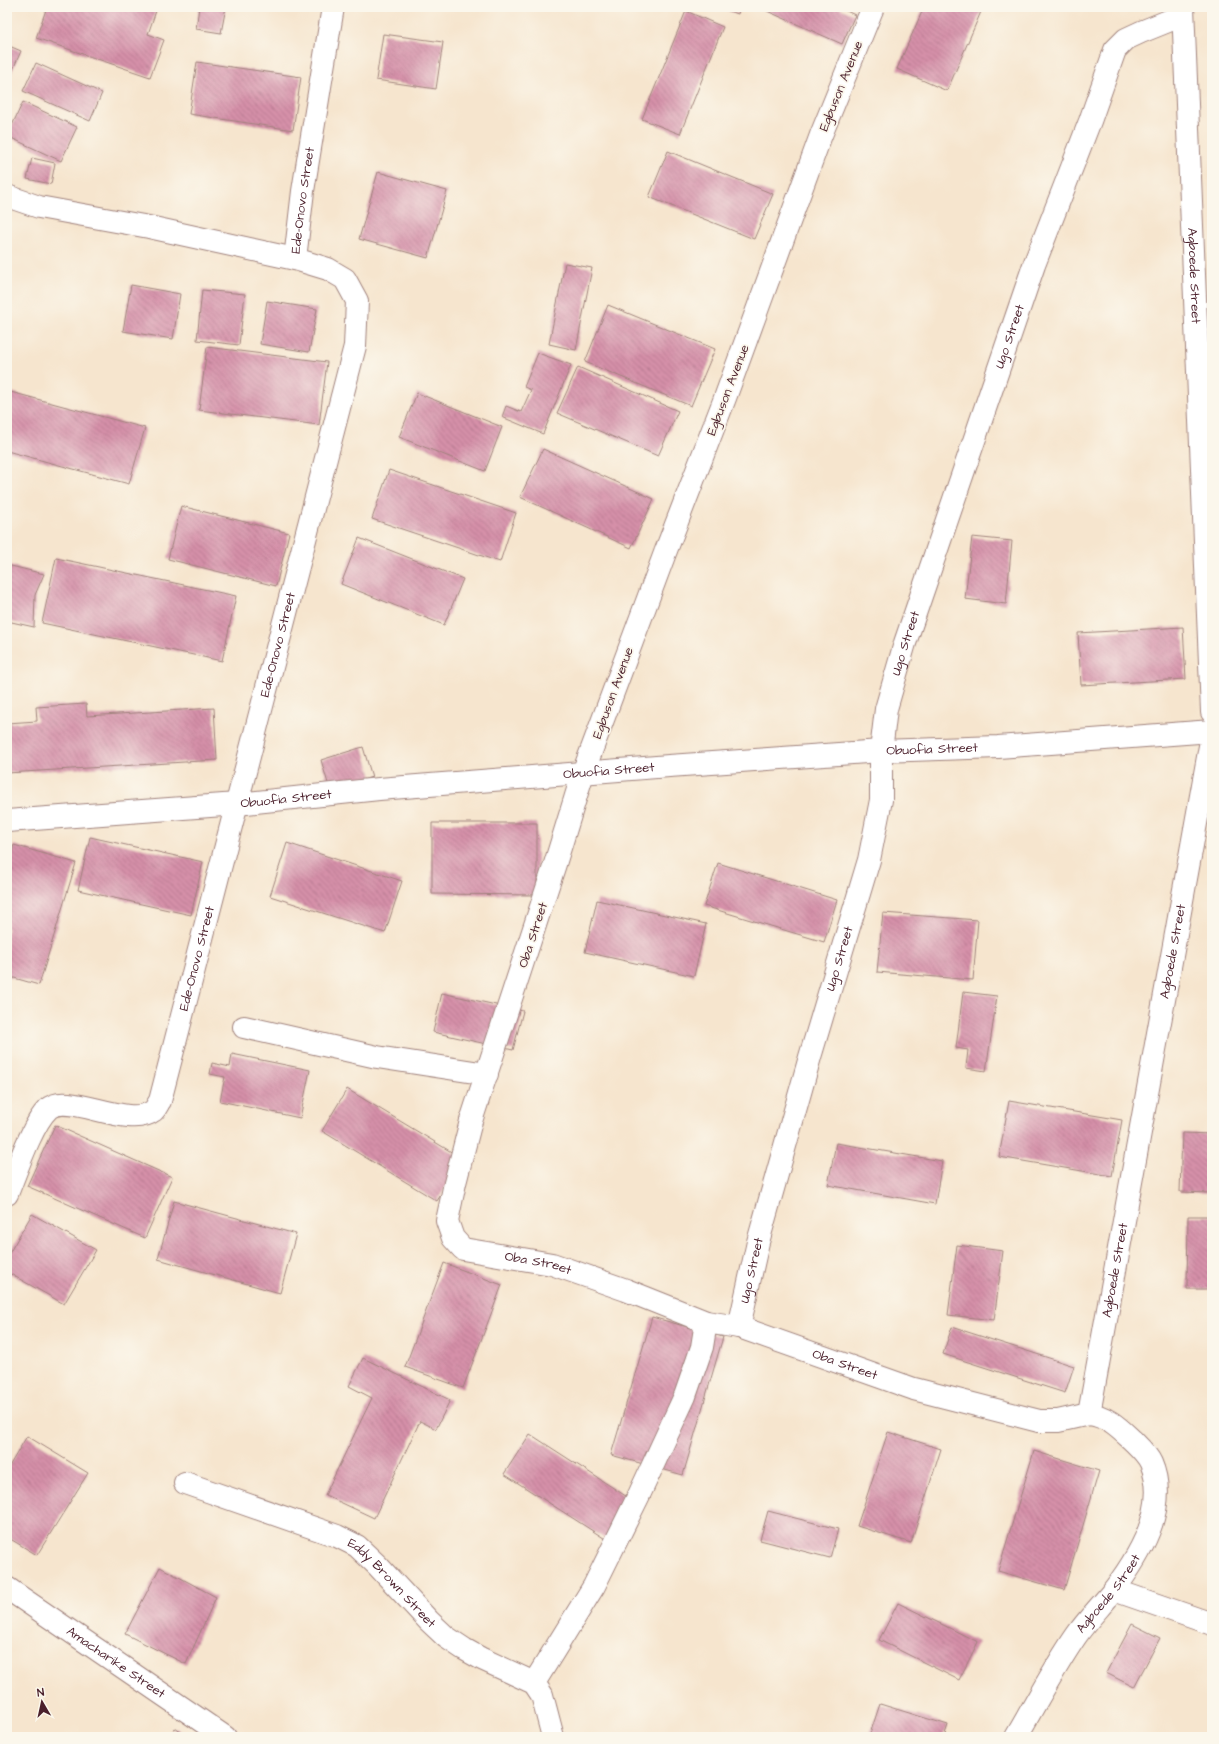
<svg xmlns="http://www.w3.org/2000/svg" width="1219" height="1744" font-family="'Architects Daughter',sans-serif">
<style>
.building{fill:url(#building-back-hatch)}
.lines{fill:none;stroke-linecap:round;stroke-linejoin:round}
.street-casing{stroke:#a0827c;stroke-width:24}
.street{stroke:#fff;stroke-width:22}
.labels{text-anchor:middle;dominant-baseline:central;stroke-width:3.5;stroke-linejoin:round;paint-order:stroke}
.street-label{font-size:13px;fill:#4a1f2b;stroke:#fbf7ec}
</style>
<defs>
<pattern id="building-back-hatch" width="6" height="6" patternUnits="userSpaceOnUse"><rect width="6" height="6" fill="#d590a9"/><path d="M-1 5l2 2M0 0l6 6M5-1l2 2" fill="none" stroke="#af758a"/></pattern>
</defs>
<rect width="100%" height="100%" fill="#fbf7ec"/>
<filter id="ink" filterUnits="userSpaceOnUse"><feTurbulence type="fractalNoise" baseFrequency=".025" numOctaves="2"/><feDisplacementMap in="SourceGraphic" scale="8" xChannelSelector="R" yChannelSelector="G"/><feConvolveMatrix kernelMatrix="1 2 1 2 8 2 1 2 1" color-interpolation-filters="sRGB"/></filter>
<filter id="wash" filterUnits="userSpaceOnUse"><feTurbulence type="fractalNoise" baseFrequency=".012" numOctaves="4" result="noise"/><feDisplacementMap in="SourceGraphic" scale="16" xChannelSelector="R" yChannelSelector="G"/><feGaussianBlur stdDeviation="0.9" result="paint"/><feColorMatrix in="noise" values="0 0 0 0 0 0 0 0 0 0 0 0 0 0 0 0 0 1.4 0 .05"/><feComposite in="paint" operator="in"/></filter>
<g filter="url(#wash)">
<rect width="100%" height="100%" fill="#f6e5ce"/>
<g id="blocks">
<g class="building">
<polygon points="47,7 157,8 148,34 164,40 150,77 36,38"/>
<polygon points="199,7 226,7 221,33 196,29"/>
<polygon points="717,7 740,7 738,14"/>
<polygon points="758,7 838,7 855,15 842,44"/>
<polygon points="924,7 983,7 947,91 897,69"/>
<polygon points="686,11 723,27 680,134 642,119"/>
<polygon points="383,34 443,42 436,89 376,80"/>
<polygon points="7,45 21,51 7,83"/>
<polygon points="197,62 301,77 293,130 189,114"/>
<polygon points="36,63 102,93 90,121 23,91"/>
<polygon points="23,102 77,127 61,161 7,136"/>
<polygon points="668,151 773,194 754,239 649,197"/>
<polygon points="32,158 55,163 51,184 27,179"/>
<polygon points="378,172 447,191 428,258 359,239"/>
<polygon points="565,263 592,268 576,350 549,344"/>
<polygon points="131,285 180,294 173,339 123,331"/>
<polygon points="202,290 245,294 239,345 197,340"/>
<polygon points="267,301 317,309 309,352 260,344"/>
<polygon points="608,305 715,349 691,406 585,362"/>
<polygon points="207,347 327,362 319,425 199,410"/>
<polygon points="538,353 571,365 543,434 502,417 506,406 521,412 531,390 524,387"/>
<polygon points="578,367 678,411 658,456 557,413"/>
<polygon points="7,391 145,428 129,484 7,451"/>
<polygon points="417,393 502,427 485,471 399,437"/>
<polygon points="543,449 654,499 631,548 520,497"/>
<polygon points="389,470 516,513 500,562 372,519"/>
<polygon points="181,506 289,533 276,586 168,559"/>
<polygon points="972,537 1012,541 1006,604 965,599"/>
<polygon points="359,538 463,579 444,625 341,584"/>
<polygon points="56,558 236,596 222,661 42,623"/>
<polygon points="7,565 44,574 35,595 34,627 7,621"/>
<polygon points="1183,627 1186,679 1081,685 1078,633"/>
<polygon points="86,704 87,716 214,708 217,760 7,773 7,723 37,721 36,707"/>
<polygon points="363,747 372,777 330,790 321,760"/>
<polygon points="432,823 537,823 537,895 432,894"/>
<polygon points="90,837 203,862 191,915 78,890"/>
<polygon points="287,843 402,881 385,933 270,896"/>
<polygon points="14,845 76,863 39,985 7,976 7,868"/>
<polygon points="718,863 837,900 824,942 704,906"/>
<polygon points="597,900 706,924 694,976 585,952"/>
<polygon points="883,913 978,920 973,980 877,972"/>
<polygon points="963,992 997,996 986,1071 966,1068 968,1050 956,1048"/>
<polygon points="442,993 523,1011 513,1050 433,1032"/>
<polygon points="232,1054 310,1070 300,1118 220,1101 225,1077 210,1074 212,1063 230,1067"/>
<polygon points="347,1089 463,1159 437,1201 322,1131"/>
<polygon points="1009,1101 1122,1120 1112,1176 999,1157"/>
<polygon points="55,1125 172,1177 145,1238 27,1186"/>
<polygon points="1182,1133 1212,1134 1212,1193 1180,1192"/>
<polygon points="836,1143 942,1161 935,1204 828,1185"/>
<polygon points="174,1201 296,1234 280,1293 158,1259"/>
<polygon points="32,1214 96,1250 64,1304 7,1272 7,1257"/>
<polygon points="1188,1216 1212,1216 1212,1289 1187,1289"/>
<polygon points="957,1245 1003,1251 994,1320 948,1315"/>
<polygon points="444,1263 502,1285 463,1388 405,1367"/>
<polygon points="652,1317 723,1337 683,1475 611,1455"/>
<polygon points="952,1327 1074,1366 1065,1393 943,1354"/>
<polygon points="363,1358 450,1400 436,1429 420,1421 374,1518 325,1495 372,1398 349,1386"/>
<polygon points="888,1432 941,1449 911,1543 857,1526"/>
<polygon points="530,1434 635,1502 610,1542 504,1474"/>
<polygon points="27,1436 88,1473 37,1555 7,1537 7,1470"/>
<polygon points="1034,1451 1099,1471 1064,1590 998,1571"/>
<polygon points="768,1511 838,1529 830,1558 760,1540"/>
<polygon points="160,1567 216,1597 186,1664 125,1634"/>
<polygon points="898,1603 978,1642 959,1680 879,1640"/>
<polygon points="1132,1624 1160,1638 1134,1687 1106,1673"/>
<polygon points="880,1704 948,1725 944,1737 869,1737"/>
<polygon points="175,1728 188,1737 168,1737"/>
</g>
</g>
</g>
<g filter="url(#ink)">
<use href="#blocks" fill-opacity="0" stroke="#a0827c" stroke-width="1"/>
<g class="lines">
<g class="street-casing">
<g id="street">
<path id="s1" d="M 873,7 L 821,135 L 725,398 L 665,553 L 583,773 L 555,864 L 471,1121 L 455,1183 L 447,1221 L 453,1238 L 463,1249 L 552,1264 L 626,1290 L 706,1322 L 739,1327 L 914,1389 L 1039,1421 L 1058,1421 L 1089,1414"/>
<path id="s2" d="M 1183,7 L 1212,712"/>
<polyline points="7,196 39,207 149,227 295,259"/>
<path id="s3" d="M 7,821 L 237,804 L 379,789 L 669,766 L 881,751 L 998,747 L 1212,731"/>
<polyline points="244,1027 377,1057 487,1074"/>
<path id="s4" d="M 7,1194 C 16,1172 32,1124 48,1109 C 67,1090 128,1130 153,1111 C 156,1109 158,1103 160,1101 L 355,346 L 357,301 L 345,279 L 328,269 L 295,259 L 303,191 L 333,7"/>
<path id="s5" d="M 739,1327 L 758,1242 L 810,1057 L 869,860 L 881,800 L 881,751 L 886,709 L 905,643 L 1034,265 L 1090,121 L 1115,50 L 1126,39 L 1141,32 L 1183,15"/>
<path id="s6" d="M 185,1483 L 337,1536 L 357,1546 L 377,1565 L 429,1621 L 446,1637 L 464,1649 L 482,1659 L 534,1683 L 542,1695 L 553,1737"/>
<path id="s7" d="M 7,1588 L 225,1737"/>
<polyline points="1114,1590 1212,1624"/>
<polyline points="534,1683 594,1586 639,1495 685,1396 702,1347 706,1322"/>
<path id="s8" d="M 1016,1737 C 1036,1703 1054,1668 1076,1636 C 1087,1620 1101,1606 1113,1591 C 1139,1557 1170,1507 1151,1463 C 1147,1454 1139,1447 1132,1440 C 1119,1428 1107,1416 1089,1414 L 1212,735"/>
</g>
</g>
<use href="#street" class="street"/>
</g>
</g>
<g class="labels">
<g class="street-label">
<text transform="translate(841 86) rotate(-68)">Egbuson Avenue</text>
<text stroke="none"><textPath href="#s4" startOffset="1179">Ede-Onovo Street</textPath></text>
<text stroke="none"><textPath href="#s2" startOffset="269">Agboede Street</textPath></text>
<text stroke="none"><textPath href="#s5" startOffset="1030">Ugo Street</textPath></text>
<text transform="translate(728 390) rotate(-69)">Egbuson Avenue</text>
<text stroke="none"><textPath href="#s5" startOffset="706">Ugo Street</textPath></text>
<text stroke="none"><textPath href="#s4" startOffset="687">Ede-Onovo Street</textPath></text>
<text transform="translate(613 693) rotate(-70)">Egbuson Avenue</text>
<text stroke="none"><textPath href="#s3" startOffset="928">Obuofia Street</textPath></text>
<text stroke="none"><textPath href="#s3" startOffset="604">Obuofia Street</textPath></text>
<text stroke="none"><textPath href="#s3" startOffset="280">Obuofia Street</textPath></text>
<text transform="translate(533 935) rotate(-72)">Oba Street</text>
<text stroke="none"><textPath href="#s8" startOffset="867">Agboede Street</textPath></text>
<text stroke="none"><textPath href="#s4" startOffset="363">Ede-Onovo Street</textPath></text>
<text stroke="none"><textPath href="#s5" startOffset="382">Ugo Street</textPath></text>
<text stroke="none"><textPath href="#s1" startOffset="1397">Oba Street</textPath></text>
<text stroke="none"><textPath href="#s5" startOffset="58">Ugo Street</textPath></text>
<text stroke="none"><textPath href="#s8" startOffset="543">Agboede Street</textPath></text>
<text stroke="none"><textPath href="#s1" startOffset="1721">Oba Street</textPath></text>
<text stroke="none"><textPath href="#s6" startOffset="234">Eddy Brown Street</textPath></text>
<text stroke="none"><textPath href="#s8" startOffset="171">Agboede Street</textPath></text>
<text stroke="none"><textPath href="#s7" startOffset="132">Amacharike Street</textPath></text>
</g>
</g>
<rect width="1219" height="1744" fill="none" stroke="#fbf7ec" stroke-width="24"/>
<g transform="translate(42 1702) rotate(351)" stroke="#fbf7ec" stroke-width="3" paint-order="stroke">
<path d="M0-3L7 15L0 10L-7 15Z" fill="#4a1f2b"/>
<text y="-6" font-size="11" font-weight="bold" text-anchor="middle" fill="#4a1f2b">N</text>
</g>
</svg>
